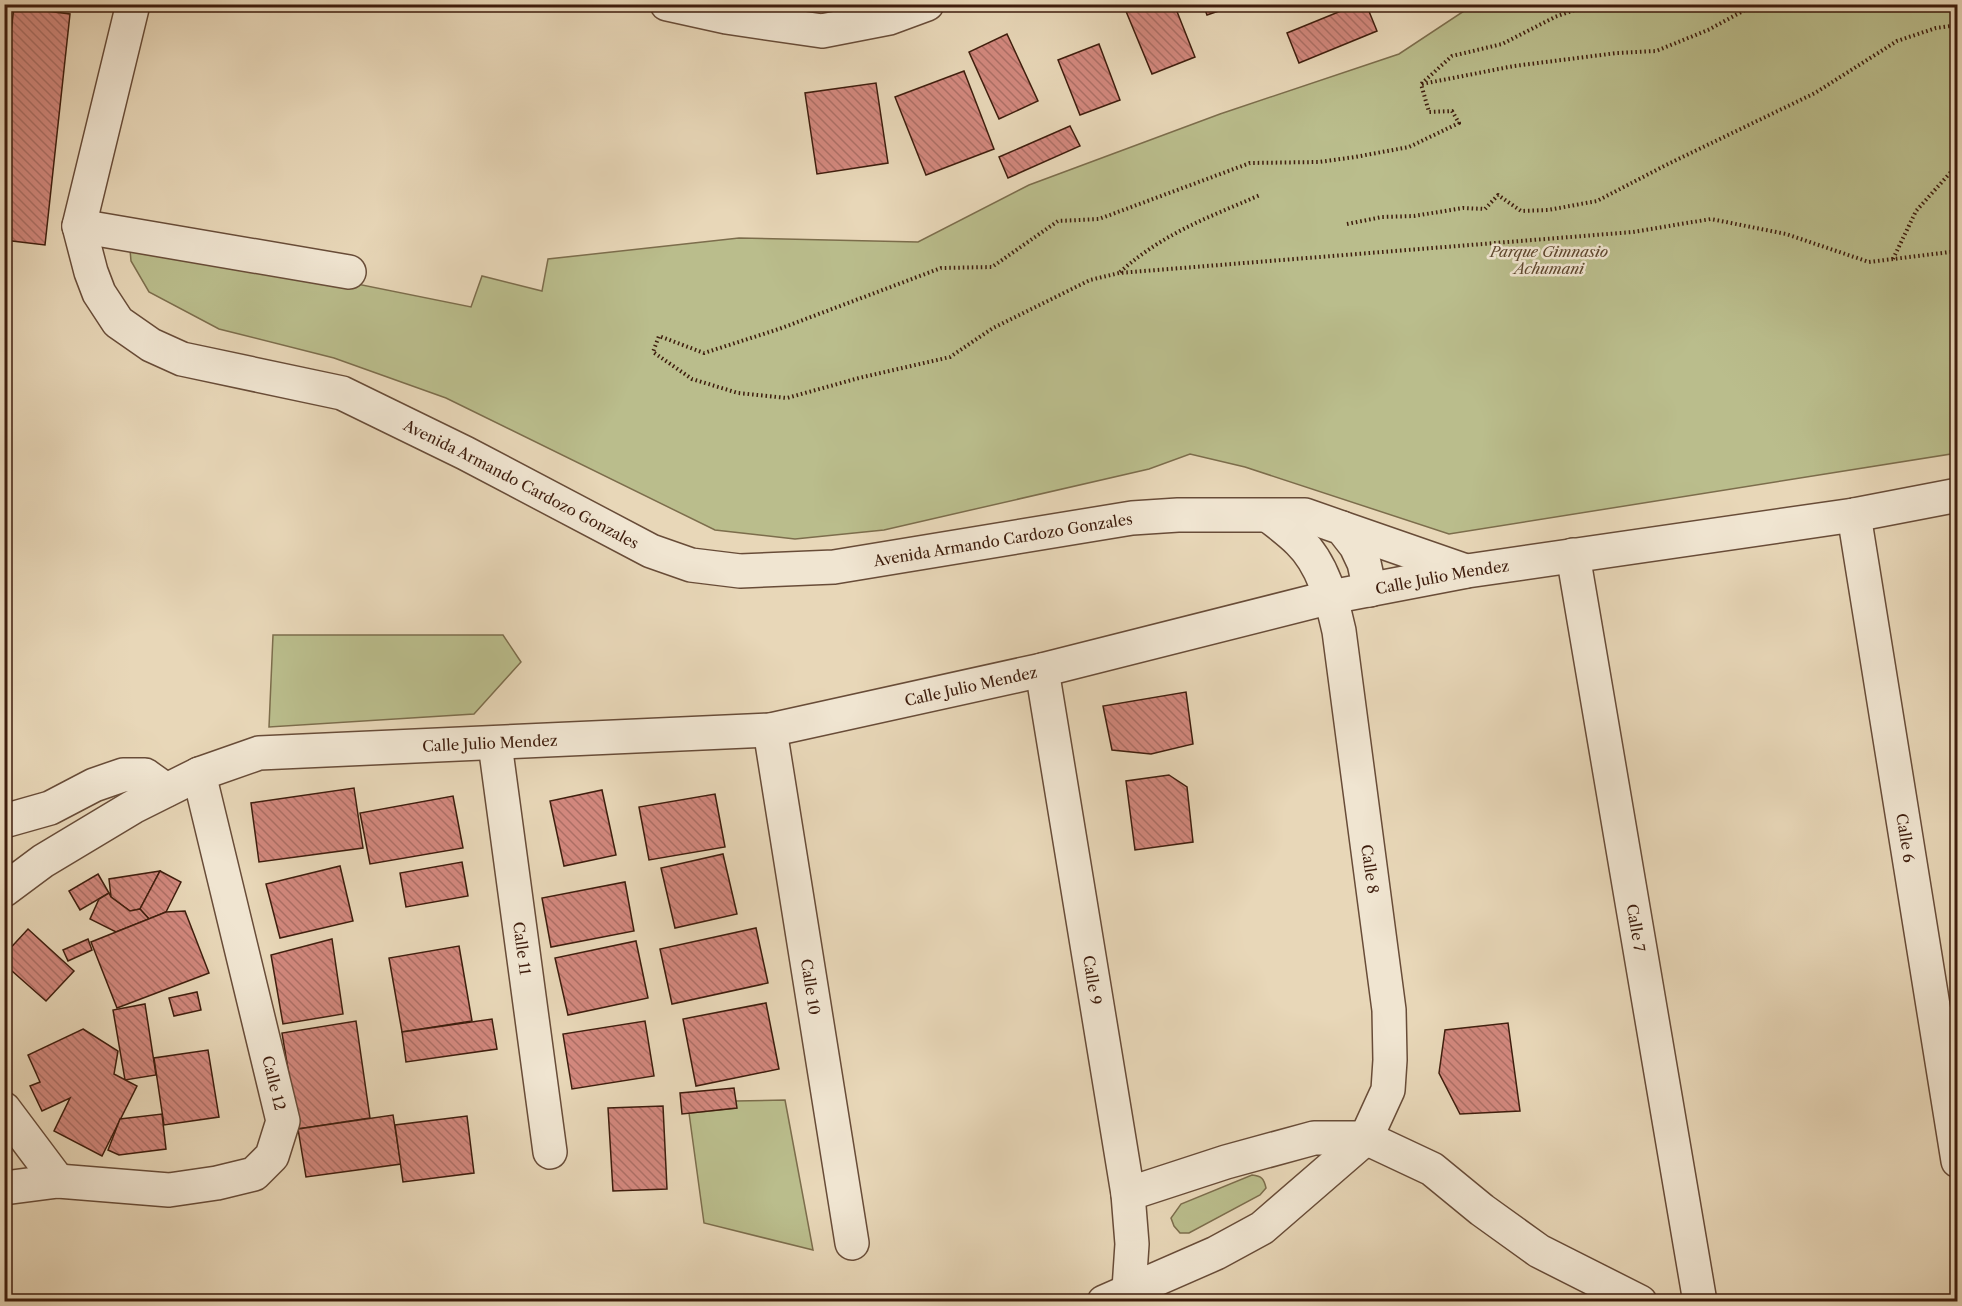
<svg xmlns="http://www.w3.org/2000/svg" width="1962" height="1306" font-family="'Libre Caslon Text',serif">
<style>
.green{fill:#babd8c;stroke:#7c6d4c;stroke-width:1.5}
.building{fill:url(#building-back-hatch);stroke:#3e1d0d;stroke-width:1.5}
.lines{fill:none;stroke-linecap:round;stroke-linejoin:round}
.minor-casing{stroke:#684c38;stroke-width:36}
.path{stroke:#3e1d0d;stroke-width:4;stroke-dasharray:1.5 3;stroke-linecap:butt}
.minor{stroke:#f0e5d1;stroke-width:33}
.labels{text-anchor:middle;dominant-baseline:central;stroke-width:5;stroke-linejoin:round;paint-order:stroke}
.park-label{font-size:15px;font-style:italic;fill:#5d452d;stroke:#f0e5d1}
.street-label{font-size:15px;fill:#3e1d0d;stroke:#f0e5d1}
</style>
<defs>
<pattern id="building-back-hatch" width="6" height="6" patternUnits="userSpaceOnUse" patternTransform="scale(1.5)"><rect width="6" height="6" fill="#d3887e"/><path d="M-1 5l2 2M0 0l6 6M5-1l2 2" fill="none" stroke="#ad6f66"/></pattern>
</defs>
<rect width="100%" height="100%" fill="#e8d7b8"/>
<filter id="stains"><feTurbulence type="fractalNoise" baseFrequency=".00333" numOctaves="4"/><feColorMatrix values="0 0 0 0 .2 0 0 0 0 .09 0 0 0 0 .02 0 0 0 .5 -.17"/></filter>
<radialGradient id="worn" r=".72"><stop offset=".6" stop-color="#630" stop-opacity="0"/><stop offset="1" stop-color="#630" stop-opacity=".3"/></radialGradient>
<g class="green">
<polygon points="1473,5 1957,5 1957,453 1449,534 1245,467 1190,454 1149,469 884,530 795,539 715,530 446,398 334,358 219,329 149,292 131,261 129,238 471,307 482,276 542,291 548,259 739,238 918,242 1029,185 1220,114 1399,54"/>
<polygon points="273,635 503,635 521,662 474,714 269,727"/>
<polygon points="785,1100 813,1250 704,1223 689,1113 736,1108 736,1101"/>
<path d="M 1252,1175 C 1262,1176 1264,1179 1266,1188 L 1260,1195 L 1189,1233 L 1180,1233 L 1174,1226 L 1171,1218 L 1181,1204 Z"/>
</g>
<g class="building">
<polygon points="1123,4 1174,4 1195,57 1152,74"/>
<polygon points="1203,4 1239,4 1207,15"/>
<polygon points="1358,4 1366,4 1377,31 1299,63 1287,33"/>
<polygon points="14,7 70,14 45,245 4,240 4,90"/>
<polygon points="1007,34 1038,101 999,119 969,52"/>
<polygon points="1099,44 1120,100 1080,115 1058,60"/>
<polygon points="964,71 994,149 926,175 895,97"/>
<polygon points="876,83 888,163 817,174 805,93"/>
<polygon points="1070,126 1080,146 1008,178 999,157"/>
<polygon points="1186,692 1193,744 1151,754 1112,750 1103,706"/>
<polygon points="1169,775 1187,787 1193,842 1135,850 1126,781"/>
<polygon points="354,788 363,848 259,862 251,803"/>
<polygon points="602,790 616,855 564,866 550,801"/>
<polygon points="715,794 725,847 649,860 639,807"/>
<polygon points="453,796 463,848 370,864 360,813"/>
<polygon points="723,854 737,914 675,928 661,868"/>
<polygon points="462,862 468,896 406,907 400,873"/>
<polygon points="340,866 353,921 280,938 266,884"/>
<polygon points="160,871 140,909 130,911 111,897 109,879"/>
<polygon points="160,871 181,882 166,912 149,919 140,909"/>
<polygon points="98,874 109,893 80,910 69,891"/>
<polygon points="625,882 634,931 551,947 542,898"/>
<polygon points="109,893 111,897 130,911 140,909 149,919 116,932 90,919 99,899"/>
<polygon points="185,911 209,973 117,1008 91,942 166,912"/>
<polygon points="756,928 768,983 672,1004 660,949"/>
<polygon points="28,929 74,971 46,1001 4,964 4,955"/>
<polygon points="88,939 92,950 68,961 63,950"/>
<polygon points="332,939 343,1014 283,1024 271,955"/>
<polygon points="636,941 648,998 568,1015 555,958"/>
<polygon points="459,946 472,1021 402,1032 389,958"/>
<polygon points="197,992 201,1010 174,1016 169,998"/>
<polygon points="766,1003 779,1069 696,1086 683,1019"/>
<polygon points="145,1004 156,1075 125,1080 113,1010"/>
<polygon points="492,1019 497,1049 406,1062 402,1032"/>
<polygon points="356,1021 370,1118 298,1129 282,1033"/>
<polygon points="645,1021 654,1076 572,1089 563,1034"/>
<polygon points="1508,1023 1520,1111 1460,1114 1439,1073 1445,1030"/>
<polygon points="83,1029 118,1051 114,1074 137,1086 102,1156 54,1131 70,1098 42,1111 30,1086 40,1082 28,1055"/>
<polygon points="208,1050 219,1117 164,1125 154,1058"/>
<polygon points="734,1088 737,1108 682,1114 680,1093"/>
<polygon points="663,1106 667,1189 613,1191 608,1108"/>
<polygon points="162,1114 166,1149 119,1155 108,1150 120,1119"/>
<polygon points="393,1115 401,1164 306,1177 298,1129"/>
<polygon points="467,1116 474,1173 403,1182 395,1125"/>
</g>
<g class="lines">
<g class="minor-casing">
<g id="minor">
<path id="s1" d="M 133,4 L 79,226 L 91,272 L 99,293 L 118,322 L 151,345 L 182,359 L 342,393 L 465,453 L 651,551 L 691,565 L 740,571 L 834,567 L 1132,518 L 1178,515 L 1305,515 L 1342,528 L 1356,546 L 1364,563 L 1370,590"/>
<polyline points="667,4 726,17 822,31 889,18 927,4"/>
<polyline points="79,226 349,272"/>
<path id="s2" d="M 1854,515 L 1958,1161"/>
<polyline points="1342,528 1466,571"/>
<path id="s3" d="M 1573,555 L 1700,1302"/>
<path id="s4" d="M 1042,670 L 1128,1194 L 1132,1244 L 1129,1289"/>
<path id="s5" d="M 770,730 L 852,1243"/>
<path id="s6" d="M 495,744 L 550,1152"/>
<polyline points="4,821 50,808 94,785 123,775 145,775 166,790"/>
<path id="s7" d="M 4,890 L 43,861 L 133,807 L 199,774 L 259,753 L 770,730 L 1042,670 L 1331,597 L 1467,571 L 1854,515 L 1958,495"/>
<polyline points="4,1109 58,1181"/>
<polyline points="4,1188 58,1181 169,1190 217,1183 254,1174 272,1156 283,1121 199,774"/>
<polyline points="1128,1194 1226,1162 1314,1138 1366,1138 1432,1169 1482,1210 1539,1251 1640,1302"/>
<path d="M 1104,1302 L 1216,1253 L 1262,1228 L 1366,1138 L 1388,1090 L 1390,1060 L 1389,1010 L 1339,631 C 1332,600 1323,564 1299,541 C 1290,532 1279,524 1269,516"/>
</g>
</g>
<g class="path">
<polyline points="1591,4 1555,17 1502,44 1452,56 1421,84 1429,112 1452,111 1459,123 1409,147 1355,157 1319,162 1250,163 1099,219 1058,221 992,267 941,268 779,329 704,353 659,336 653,352 692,379 738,393 787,398 859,378 950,357 993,328 1090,280 1119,273 1633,232 1711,219 1786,234 1869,262 1958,251"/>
<polyline points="1422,84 1514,66 1617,53 1656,51 1708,30 1756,4"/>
<polyline points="1347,224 1382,217 1414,216 1463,208 1485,209 1498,195 1521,211 1548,210 1597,201 1666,165 1815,93 1897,41 1936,28 1958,25"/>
<polyline points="1893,259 1916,211 1950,173 1958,168"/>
<path d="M 1120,272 C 1164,233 1207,218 1260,195"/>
</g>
<use href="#minor" class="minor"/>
</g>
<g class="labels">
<g class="park-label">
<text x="1549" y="251">Parque Gimnasio<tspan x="1549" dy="17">Achumani</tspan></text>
</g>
<g class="street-label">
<text stroke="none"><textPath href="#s1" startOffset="772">Avenida Armando Cardozo Gonzales</textPath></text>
<text stroke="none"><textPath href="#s1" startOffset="1275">Avenida Armando Cardozo Gonzales</textPath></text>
<text stroke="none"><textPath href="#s7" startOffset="1492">Calle Julio Mendez</textPath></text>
<text stroke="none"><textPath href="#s7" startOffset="1008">Calle Julio Mendez</textPath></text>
<text stroke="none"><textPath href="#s7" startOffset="522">Calle Julio Mendez</textPath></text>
<text stroke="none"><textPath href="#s2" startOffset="327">Calle 6</textPath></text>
<text transform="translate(1370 869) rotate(82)">Calle 8</text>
<text stroke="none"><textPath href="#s3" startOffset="378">Calle 7</textPath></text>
<text stroke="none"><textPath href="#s6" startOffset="206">Calle 11</textPath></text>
<text stroke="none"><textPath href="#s4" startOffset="314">Calle 9</textPath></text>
<text stroke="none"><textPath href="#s5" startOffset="260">Calle 10</textPath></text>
<text transform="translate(274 1083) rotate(76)">Calle 12</text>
</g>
</g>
<rect width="1962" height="1306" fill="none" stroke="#e8d7b8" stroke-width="24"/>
<rect x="6" y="6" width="1950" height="1294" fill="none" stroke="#3e1d0d" stroke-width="3"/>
<rect x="12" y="12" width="1938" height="1282" fill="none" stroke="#3e1d0d" stroke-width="1.5"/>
<rect width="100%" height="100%" filter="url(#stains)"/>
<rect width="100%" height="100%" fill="url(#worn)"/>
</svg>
